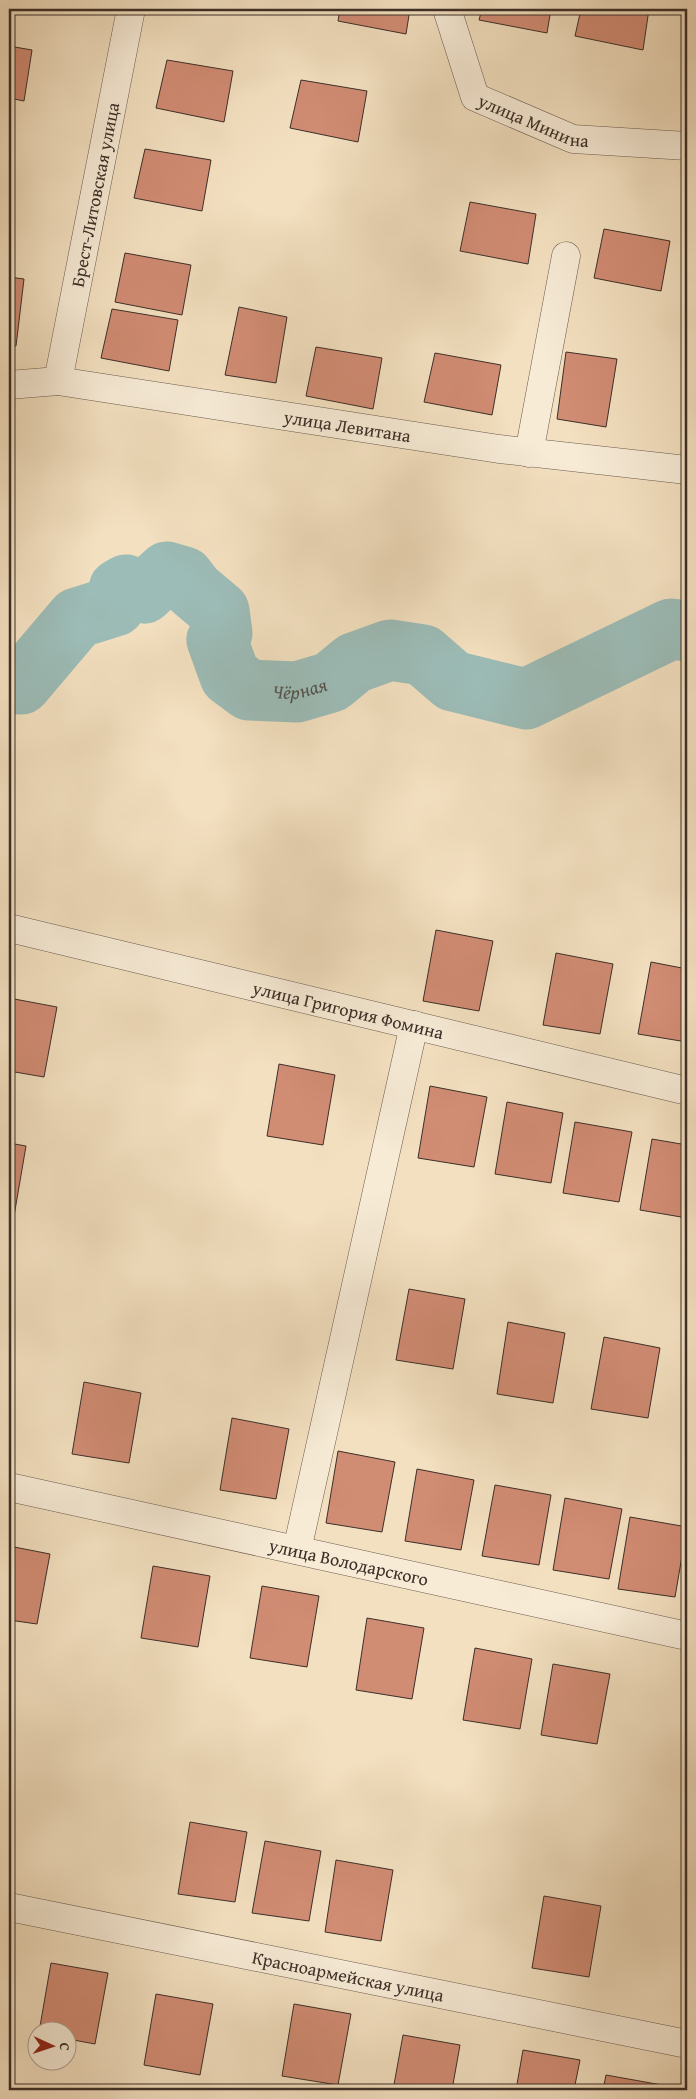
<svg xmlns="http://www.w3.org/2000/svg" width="696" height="2099" font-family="'Gentium Book Plus',serif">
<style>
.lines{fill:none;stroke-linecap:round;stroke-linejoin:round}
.river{stroke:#9cbcb7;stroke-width:61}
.building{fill:#d18c74;stroke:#3c2f28}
.street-casing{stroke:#6a5b4e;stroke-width:29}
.street{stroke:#f7ebd6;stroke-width:28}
.labels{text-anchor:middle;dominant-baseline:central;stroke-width:4;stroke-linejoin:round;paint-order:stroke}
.street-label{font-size:18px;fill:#3c2f28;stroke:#f7ebd6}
.water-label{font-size:19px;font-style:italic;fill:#54524c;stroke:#f7ebd6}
</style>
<rect width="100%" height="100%" fill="#f3e0c0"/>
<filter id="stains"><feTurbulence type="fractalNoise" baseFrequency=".004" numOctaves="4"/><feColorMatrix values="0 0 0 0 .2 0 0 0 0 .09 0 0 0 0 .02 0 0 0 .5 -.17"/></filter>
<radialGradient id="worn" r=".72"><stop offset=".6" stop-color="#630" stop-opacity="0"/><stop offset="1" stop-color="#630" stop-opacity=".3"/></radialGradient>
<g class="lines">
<path class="river" id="s1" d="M 9,683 L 21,684 L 77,618 L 115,606 L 119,589 L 126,585 L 132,590 L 144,593 L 167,572 L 184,577 L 194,590 L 219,611 L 222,633 L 217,640 L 230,676 L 249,690 L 297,692 L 331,682 L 354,663 L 390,650 L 423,655 L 453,681 L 526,699 L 671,629 L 687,631"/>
</g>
<g class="building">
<polygon points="340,9 410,9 406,34 338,21"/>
<polygon points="482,9 551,9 547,33 479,20"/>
<polygon points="581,9 649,9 643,50 575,36"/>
<polygon points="9,46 32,50 24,101 9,98"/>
<polygon points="167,60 233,71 224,122 156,108"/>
<polygon points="301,80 367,91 358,142 290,128"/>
<polygon points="145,149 211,160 202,211 134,198"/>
<polygon points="470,202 536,214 528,264 460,251"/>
<polygon points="604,229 670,241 661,291 594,278"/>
<polygon points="125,253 191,265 182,315 115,302"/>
<polygon points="9,277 24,279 16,346 9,345"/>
<polygon points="239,307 287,317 276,383 225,375"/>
<polygon points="112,309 178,320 169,371 101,358"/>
<polygon points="316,347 382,358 373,409 306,396"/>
<polygon points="566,352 617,359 606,427 557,419"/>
<polygon points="435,353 501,365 492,415 424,402"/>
<polygon points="436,930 493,941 479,1011 423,1001"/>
<polygon points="556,953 613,964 600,1034 543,1025"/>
<polygon points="651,962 687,969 687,1042 638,1034"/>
<polygon points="9,998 57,1007 44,1077 9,1071"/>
<polygon points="279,1064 335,1075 323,1145 267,1136"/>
<polygon points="430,1086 487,1097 474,1167 418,1158"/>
<polygon points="507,1102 563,1113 551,1183 495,1174"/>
<polygon points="575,1122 632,1132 619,1202 563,1193"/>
<polygon points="652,1139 687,1145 687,1218 640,1210"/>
<polygon points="9,1143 26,1146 14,1216 9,1215"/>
<polygon points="409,1289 465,1299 453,1369 396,1360"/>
<polygon points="508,1322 565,1333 553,1403 497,1394"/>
<polygon points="604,1337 660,1348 648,1418 591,1409"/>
<polygon points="84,1382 141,1393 129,1463 72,1454"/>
<polygon points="232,1418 289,1429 276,1499 220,1490"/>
<polygon points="338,1451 395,1462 382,1532 326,1523"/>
<polygon points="417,1469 474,1480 461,1550 405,1541"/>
<polygon points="495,1485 551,1495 539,1565 482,1556"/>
<polygon points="565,1498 622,1509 609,1579 553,1570"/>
<polygon points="630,1517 687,1527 675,1597 618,1589"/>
<polygon points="9,1546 50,1554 37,1624 9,1620"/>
<polygon points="153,1566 210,1576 198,1647 141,1638"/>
<polygon points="262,1586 319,1596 307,1667 250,1658"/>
<polygon points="367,1618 424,1628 412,1699 356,1690"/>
<polygon points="475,1648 532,1659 520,1729 463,1720"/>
<polygon points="553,1664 610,1674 597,1744 541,1735"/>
<polygon points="190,1822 247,1832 235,1902 178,1894"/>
<polygon points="265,1841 321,1851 309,1921 252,1913"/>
<polygon points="336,1860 393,1870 381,1941 325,1932"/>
<polygon points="544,1896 601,1906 589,1977 532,1968"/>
<polygon points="51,1963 108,1973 95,2044 68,2039 68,2032 39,2032"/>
<polygon points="156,1994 213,2004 200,2075 144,2065"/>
<polygon points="294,2004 351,2014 338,2085 282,2076"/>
<polygon points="403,2035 460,2045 452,2090 393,2090"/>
<polygon points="523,2050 580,2060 574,2090 516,2090"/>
<polygon points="606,2075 662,2085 662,2090 603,2090"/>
</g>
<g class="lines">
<g class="street-casing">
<g id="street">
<path id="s2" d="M 447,9 L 475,97 L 573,139 L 687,146"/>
<path id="s3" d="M 58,381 L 131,9"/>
<path id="s4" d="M 9,385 L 58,381 L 499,449 L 687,470"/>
<polyline points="529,453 566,256"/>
<path id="s5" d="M 9,928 L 687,1091"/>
<path id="s6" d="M 9,1487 L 687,1636"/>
<polyline points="297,1550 414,1025"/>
<path id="s7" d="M 9,1907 L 687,2044"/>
</g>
</g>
<use href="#street" class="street"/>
</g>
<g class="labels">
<g class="street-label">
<text stroke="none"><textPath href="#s2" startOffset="156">улица Минина</textPath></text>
<text stroke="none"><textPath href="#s3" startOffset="190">Брест-Литовская улица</textPath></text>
<text stroke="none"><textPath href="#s4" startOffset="342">улица Левитана</textPath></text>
<text stroke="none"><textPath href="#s5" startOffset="349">улица Григория Фомина</textPath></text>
<text stroke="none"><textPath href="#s6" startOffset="348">улица Володарского</textPath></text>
<text stroke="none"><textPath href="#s7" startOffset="346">Красноармейская улица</textPath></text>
</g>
<g class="water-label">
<text stroke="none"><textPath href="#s1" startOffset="426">Чёрная</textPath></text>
</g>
</g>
<rect width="696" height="2099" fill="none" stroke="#f3e0c0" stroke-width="30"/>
<rect x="10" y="10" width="676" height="2079" fill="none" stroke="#3c2f28" stroke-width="2.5"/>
<rect x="15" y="15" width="666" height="2069" fill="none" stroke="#3c2f28"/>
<g transform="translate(52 2046) rotate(93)"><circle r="24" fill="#f7ebd6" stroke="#aca090"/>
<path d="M0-4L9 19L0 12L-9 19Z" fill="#8f2418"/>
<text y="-8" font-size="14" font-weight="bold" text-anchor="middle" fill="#3c2f28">С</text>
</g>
<rect width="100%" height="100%" filter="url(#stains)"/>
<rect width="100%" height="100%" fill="url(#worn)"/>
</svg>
